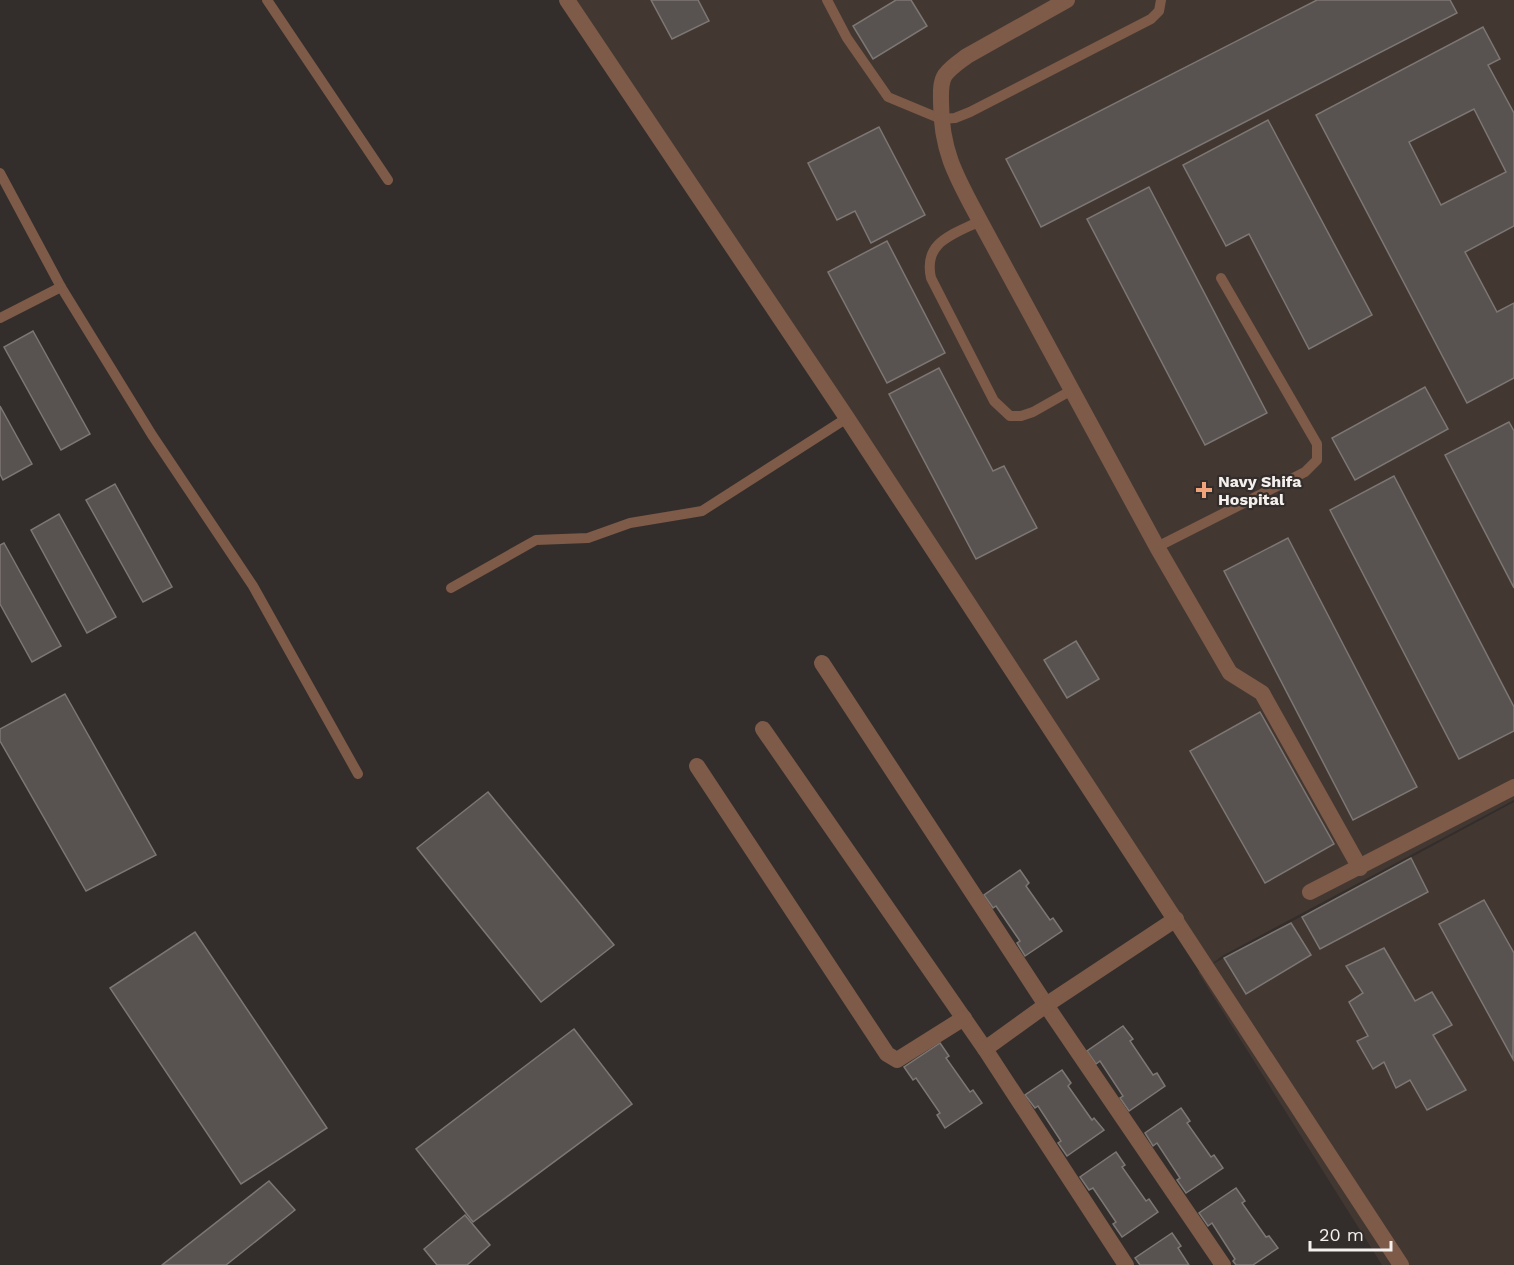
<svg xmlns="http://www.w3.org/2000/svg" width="1514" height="1265" font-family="'Work Sans',sans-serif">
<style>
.built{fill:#433732}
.building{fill:#585350;stroke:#7d7774;stroke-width:1.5;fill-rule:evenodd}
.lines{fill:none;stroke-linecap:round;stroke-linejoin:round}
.service{stroke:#7e5a48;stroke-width:10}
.minor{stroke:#7e5a48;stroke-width:16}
.poi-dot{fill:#f0a27a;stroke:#332e2b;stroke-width:2}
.labels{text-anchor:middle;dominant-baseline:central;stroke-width:4.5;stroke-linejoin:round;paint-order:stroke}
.poi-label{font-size:16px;font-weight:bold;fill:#f4f0ee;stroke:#332e2b;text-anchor:start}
</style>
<rect width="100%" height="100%" fill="#332e2b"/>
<polygon class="built" points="567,0 1514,0 1514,800 1222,956 1211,965 1514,802 1514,1265 1382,1265 1198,972 1207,968"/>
<g class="building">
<polygon points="651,0 698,0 709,21 672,39"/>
<polygon points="896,0 911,0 927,26 873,59 853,26"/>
<polygon points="1317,0 1450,0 1457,13 1041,227 1006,159"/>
<path d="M 1483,27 L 1500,59 L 1488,65 L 1514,113 L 1514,226 L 1465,252 L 1497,312 L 1514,303 L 1514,378 L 1467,403 L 1316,115 ZM 1474,109 L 1506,172 L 1441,205 L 1409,142 Z"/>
<polygon points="1268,120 1372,315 1309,349 1249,234 1226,246 1183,165"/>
<polygon points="879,127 925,215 871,243 855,211 837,220 808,163"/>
<polygon points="1149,187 1267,413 1205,445 1087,219"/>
<polygon points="887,241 945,353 887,383 828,272"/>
<polygon points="33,331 90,434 61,450 4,347"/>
<polygon points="939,368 993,471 1004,466 1037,528 976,559 889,394"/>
<polygon points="1425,387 1448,429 1355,480 1332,438"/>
<polygon points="0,406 32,464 3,480 0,474"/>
<polygon points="1509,422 1514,431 1514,588 1445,455"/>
<polygon points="1394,476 1514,707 1514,731 1459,759 1330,510"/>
<polygon points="115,484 172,587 143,602 86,500"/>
<polygon points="59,514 116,617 87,633 31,530"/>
<polygon points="1288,538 1417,787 1353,820 1224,571"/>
<polygon points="4,543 61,646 32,662 0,604 0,545"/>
<polygon points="1076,641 1099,679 1067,698 1044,660"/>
<polygon points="65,694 156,855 86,891 0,741 0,729"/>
<polygon points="1260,712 1334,844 1265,883 1190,751"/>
<polygon points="488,792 614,945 541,1002 417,848"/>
<polygon points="1411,858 1428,892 1320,949 1302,917"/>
<polygon points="1020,870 1029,883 1026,886 1050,920 1053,918 1062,931 1025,956 1017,943 1020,941 996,906 993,908 984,895"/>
<polygon points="1484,900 1514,953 1513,1059 1439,924"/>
<polygon points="1291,923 1311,955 1246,994 1224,958"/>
<polygon points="195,932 327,1128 241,1184 110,988"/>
<polygon points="1384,948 1415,1001 1432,992 1452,1025 1433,1035 1466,1090 1427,1110 1410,1080 1396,1088 1384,1062 1373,1069 1357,1041 1368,1036 1349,1002 1363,993 1346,966"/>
<polygon points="1123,1026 1133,1039 1130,1041 1153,1075 1157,1073 1165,1086 1129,1111 1120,1098 1123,1096 1100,1061 1096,1064 1087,1051"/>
<polygon points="574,1029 632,1104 473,1222 416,1149"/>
<polygon points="940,1043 949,1056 946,1058 970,1092 973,1090 982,1103 945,1128 937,1115 940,1113 916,1078 913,1080 904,1067"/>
<polygon points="1062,1070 1071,1083 1068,1086 1092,1120 1094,1118 1104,1130 1067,1156 1058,1143 1061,1141 1038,1106 1035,1108 1025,1095"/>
<polygon points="1181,1108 1190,1121 1187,1123 1211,1157 1214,1155 1223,1168 1186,1193 1177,1180 1180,1178 1157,1143 1153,1146 1145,1133"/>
<polygon points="1116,1152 1125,1165 1122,1167 1146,1201 1149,1199 1158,1212 1122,1237 1113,1224 1116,1222 1093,1188 1089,1190 1080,1177"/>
<polygon points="269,1181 295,1210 226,1265 162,1265"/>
<polygon points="1236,1188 1245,1201 1242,1203 1266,1237 1269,1236 1278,1248 1253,1265 1236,1265 1233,1261 1235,1259 1212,1223 1208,1226 1199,1213"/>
<polygon points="465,1215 490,1245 467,1265 437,1265 424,1249"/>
<polygon points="1172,1233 1181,1246 1178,1248 1189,1265 1140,1265 1135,1258"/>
</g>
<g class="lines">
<g class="service">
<polyline points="267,0 388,180"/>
<polyline points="827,0 847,38 888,97 941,119 955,118 970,112 1151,19 1159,11 1161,0"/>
<polyline points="0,173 61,287 152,435 253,586 358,774"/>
<path d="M 980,221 C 952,235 923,242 931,278 L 994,401 L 1010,416 L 1021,416 L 1033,412 L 1072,390"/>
<polyline points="0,318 61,287"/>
<polyline points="1157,547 1305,472 1317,460 1317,444 1221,278"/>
<polyline points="451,588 536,540 588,538 630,523 702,511 847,418"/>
</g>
<g class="minor">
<polyline points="567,0 847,418 1401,1265"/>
<path d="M 1067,0 L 967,56 C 959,62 951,67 945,75 C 940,83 941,93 941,102 C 941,152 957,178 980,221 L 1157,547 L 1230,673 L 1262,693 L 1360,868"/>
<polyline points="822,663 1046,1005 1223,1265"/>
<polyline points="763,729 985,1049 1126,1265"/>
<polyline points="697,766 887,1054 897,1060 964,1018"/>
<polyline points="1310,892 1514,787"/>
<polyline points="985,1049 1046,1005 1176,919"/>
</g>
</g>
<path class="poi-dot" d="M1201 481h6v6h6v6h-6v6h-6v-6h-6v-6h6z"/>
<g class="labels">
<g class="poi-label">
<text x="1218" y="481">Navy Shifa<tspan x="1218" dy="18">Hospital</tspan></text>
</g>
</g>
<path d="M1310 1241v9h81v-9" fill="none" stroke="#f4f0ee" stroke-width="3"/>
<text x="1319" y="1241" font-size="18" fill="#f4f0ee" stroke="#332e2b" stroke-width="4.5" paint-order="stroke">20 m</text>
</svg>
